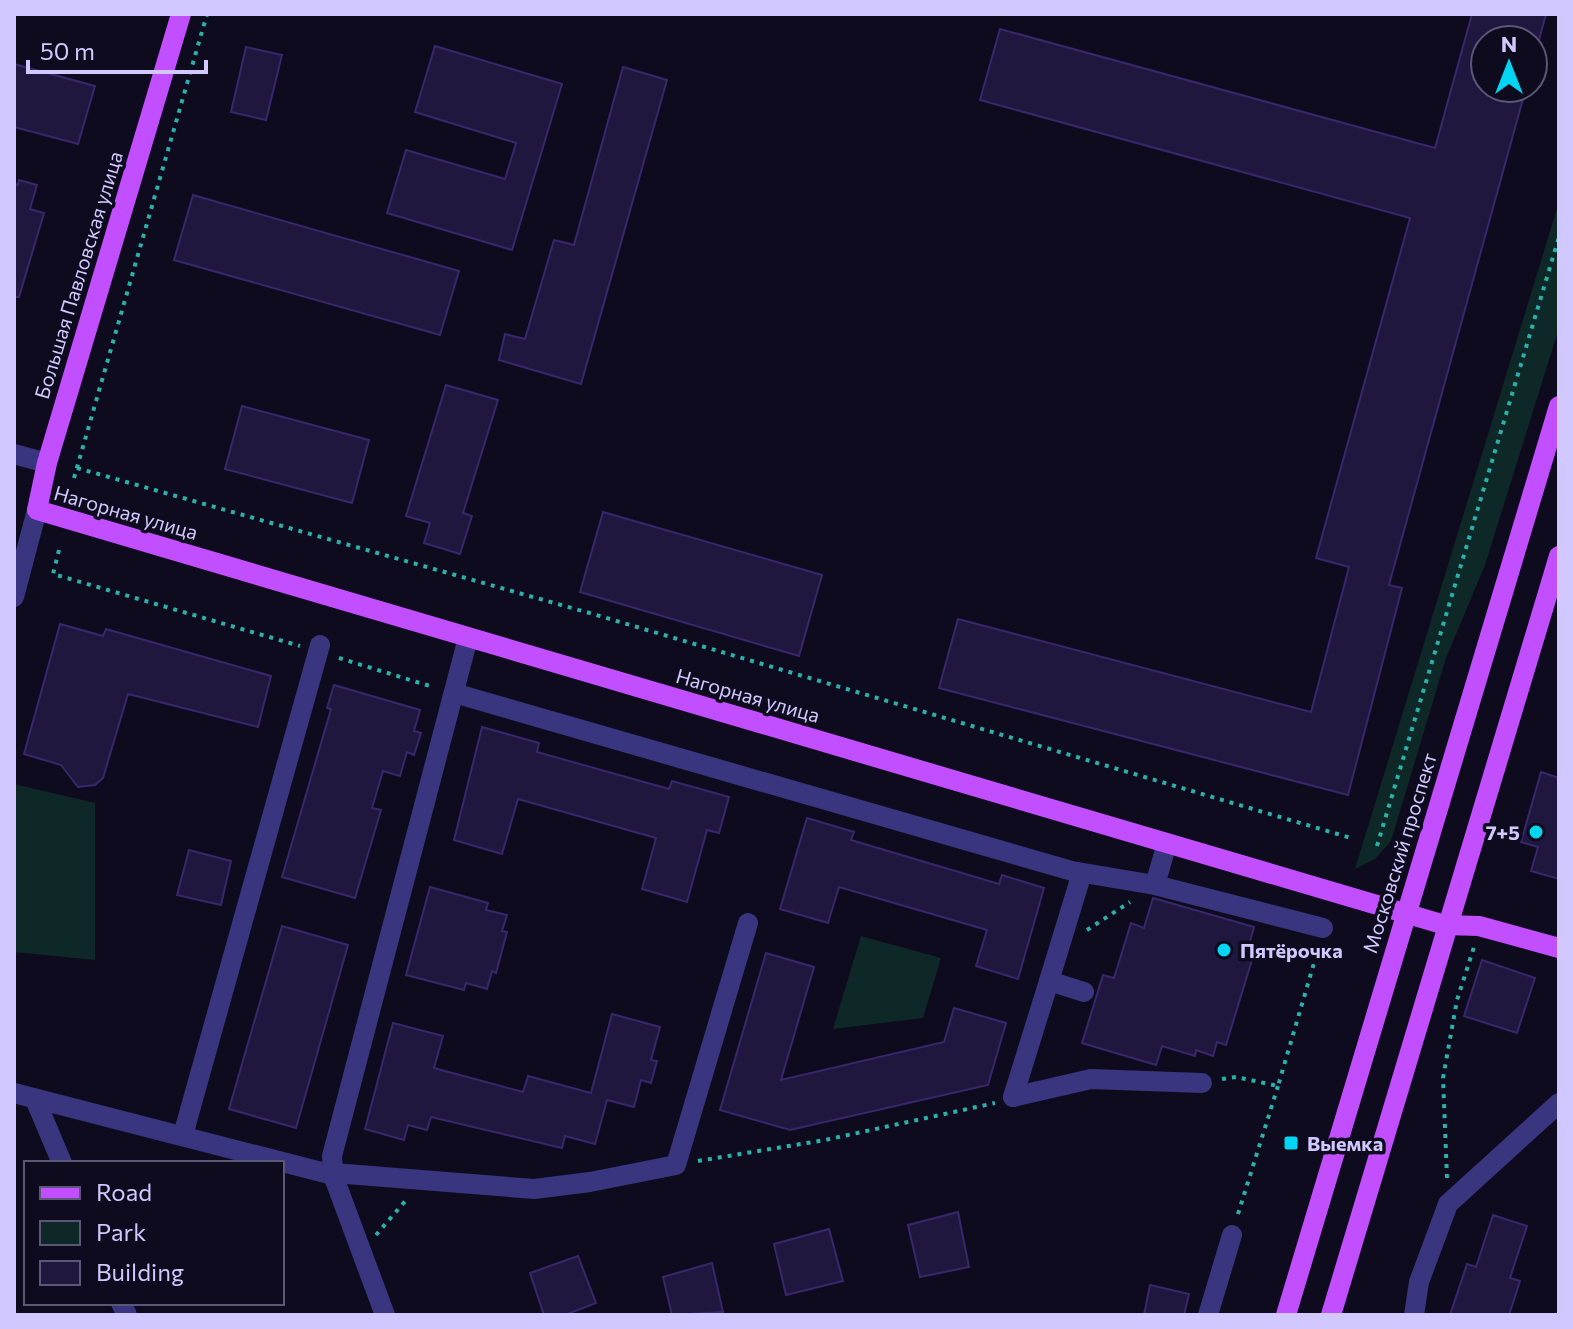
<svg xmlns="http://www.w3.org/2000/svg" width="1573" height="1329" font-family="Commissioner,sans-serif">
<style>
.green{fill:#0e2828}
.building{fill:#20173f;stroke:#37286c;stroke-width:2}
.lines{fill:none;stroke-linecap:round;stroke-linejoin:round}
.path{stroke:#2ab1ac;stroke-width:4;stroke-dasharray:4 6;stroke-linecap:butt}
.minor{stroke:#39357e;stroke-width:20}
.major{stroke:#c14fff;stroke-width:20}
.poi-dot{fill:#00d6f3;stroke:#0f0b1e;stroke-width:3}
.labels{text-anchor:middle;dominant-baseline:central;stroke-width:7;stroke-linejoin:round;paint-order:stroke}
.street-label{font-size:20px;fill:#d0c8ff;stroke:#0f0b1e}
.poi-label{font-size:20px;font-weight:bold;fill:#d0c8ff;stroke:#0f0b1e;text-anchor:start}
</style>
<rect width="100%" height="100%" fill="#0f0b1e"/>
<g class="green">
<polygon points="1559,202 1559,328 1485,565 1446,658 1391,841 1375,859 1355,869"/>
<polygon points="14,784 95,803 95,960 14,952"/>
<polygon points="861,936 941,958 923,1018 833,1029"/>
</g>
<g class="building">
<polygon points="1472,14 1546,14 1539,40 1485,40 1485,88 1526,88 1389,585 1402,588 1348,795 939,688 958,619 1311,712 1349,567 1316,558 1410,218 980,100 1000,29 1435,148"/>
<polygon points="435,46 562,84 512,250 387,213 406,150 505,179 516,143 415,112"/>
<polygon points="246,47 282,55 266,120 231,112"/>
<polygon points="14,64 95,86 78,144 14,127"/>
<polygon points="623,67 667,80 581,384 499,360 505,334 525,339 554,240 574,245"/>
<polygon points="19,180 37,185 30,209 44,213 19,297 14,297 14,184 18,185"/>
<polygon points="193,195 459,271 440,335 174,260"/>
<polygon points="446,385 498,400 463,513 472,516 460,554 424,543 430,523 406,516"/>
<polygon points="242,406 369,440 352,503 225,469"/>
<polygon points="603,512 822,575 799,656 580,592"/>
<polygon points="60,624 103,636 106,629 271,676 258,727 128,694 103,778 95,785 78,787 61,765 24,754"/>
<polygon points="334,685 420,710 414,731 421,733 414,755 407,752 400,776 383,771 372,808 381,810 355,898 282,877 331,709 327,708"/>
<polygon points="482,727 539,743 537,752 669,789 672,781 729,797 719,833 707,830 687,902 642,889 656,838 518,799 502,854 454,840"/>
<polygon points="1541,772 1559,778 1559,879 1531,871 1538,847 1521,842"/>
<polygon points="807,818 854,832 851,840 999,884 1002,875 1044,888 1018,979 976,966 987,930 839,887 828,923 780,909"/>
<polygon points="189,850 231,861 221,905 177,895"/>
<polygon points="430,887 488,903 486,910 507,915 502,931 507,932 496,973 492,971 487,989 466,983 464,990 406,975"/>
<polygon points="1153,898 1254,927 1248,948 1255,950 1226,1045 1217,1042 1213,1056 1196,1050 1195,1056 1162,1046 1156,1065 1082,1043 1103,975 1114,978 1131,923 1144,928"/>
<polygon points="282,926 348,945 296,1128 229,1109"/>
<polygon points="766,953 814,967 781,1080 944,1042 954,1008 1006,1023 988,1085 790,1130 720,1110"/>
<polygon points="1482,960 1535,978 1517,1033 1464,1016"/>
<polygon points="612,1014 660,1027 651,1060 657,1061 651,1083 641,1080 634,1107 607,1100 595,1144 565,1136 562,1148 431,1117 427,1130 408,1125 404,1140 365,1129 393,1023 443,1036 434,1068 523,1092 528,1076 591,1093"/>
<polygon points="958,1212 969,1267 920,1277 908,1225"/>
<polygon points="1493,1215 1527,1226 1510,1278 1520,1281 1509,1315 1450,1315 1467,1264 1476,1267"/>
<polygon points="829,1229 843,1281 786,1295 774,1244"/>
<polygon points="578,1256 596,1303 565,1315 544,1315 530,1273"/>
<polygon points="712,1263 723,1312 672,1315 663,1277"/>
<polygon points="1150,1285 1189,1294 1184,1315 1144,1315"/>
</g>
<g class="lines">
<g class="path">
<polyline points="77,468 593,614 1351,838"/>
<polyline points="74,478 207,14"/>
<polyline points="59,550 53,574 300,646"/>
<polyline points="339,658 433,687"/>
<polyline points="1377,846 1559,237"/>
<polyline points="1087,930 1130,902"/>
<polyline points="1222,1079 1236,1077 1278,1086 1319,946"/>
<polyline points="698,1161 825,1140 995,1103"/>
<polyline points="1447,1178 1443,1078 1457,1000 1474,947"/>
<polyline points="1238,1214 1278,1086"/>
<polyline points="376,1235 407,1199"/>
</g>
<g class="minor">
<polyline points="14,454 47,463"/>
<polyline points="14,597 37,510"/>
<polyline points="454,693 1072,871 1155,885 1323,928"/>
<polyline points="1155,885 1167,843"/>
<polyline points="1049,981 1082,873"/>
<polyline points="14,1093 333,1175"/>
<polyline points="1013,1097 1091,1079 1202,1083"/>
<polyline points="1013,1097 1049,981 1084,992"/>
<polyline points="35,1099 62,1163"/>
<polyline points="183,1135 320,645"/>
<polyline points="334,1173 534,1189 590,1182 676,1165 748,923"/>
<polyline points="121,1303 127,1315"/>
<polyline points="385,1315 333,1175 332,1156 468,638"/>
<polyline points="1208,1315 1232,1235"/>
<polyline points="1414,1315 1419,1282 1448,1204 1559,1103"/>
</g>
<g class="major">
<polyline points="181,14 47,463 37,510 1445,925 1479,926 1559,948"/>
<polyline points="1286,1315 1559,406"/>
<polyline points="1331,1315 1559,556"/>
</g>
</g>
<g class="poi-dot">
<circle cx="1536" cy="832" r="8"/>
<circle cx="1224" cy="950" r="8"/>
<rect x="1283" y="1135" width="16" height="16" rx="4"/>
</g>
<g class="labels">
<g class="street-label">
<text transform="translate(78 275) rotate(-73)">Большая Павловская улица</text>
<text transform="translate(126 512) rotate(16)">Нагорная улица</text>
<text transform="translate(748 695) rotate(16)">Нагорная улица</text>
<text transform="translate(1399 853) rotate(-73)">Московский проспект</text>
</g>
<g class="poi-label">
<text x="1520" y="832" text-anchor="end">7+5</text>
<text x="1240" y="950">Пятёрочка</text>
<text x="1307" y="1143">Выемка</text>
</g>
</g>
<rect width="1573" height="1329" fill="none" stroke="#d0c8ff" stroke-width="32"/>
<rect x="24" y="1161" width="260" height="144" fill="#0f0b1e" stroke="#5c5778" stroke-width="2"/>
<rect x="40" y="1187" width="40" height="12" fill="#c14fff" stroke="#5c5778" stroke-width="2"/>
<text x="96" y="1201" font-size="24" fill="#d0c8ff">Road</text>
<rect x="40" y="1221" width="40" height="24" fill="#0e2828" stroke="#5c5778" stroke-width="2"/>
<text x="96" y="1241" font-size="24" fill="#d0c8ff">Park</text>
<rect x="40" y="1261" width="40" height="24" fill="#20173f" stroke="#5c5778" stroke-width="2"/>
<text x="96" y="1281" font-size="24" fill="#d0c8ff">Building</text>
<g transform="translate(1509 64)"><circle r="38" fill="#0f0b1e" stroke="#5c5778" stroke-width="2"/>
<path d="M0-6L14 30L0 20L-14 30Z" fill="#00d6f3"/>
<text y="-12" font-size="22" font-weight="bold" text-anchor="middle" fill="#d0c8ff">N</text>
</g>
<path d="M28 60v12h178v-12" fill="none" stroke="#d0c8ff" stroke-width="4"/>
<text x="40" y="60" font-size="24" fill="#d0c8ff" stroke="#0f0b1e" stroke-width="6" paint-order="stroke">50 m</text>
</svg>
